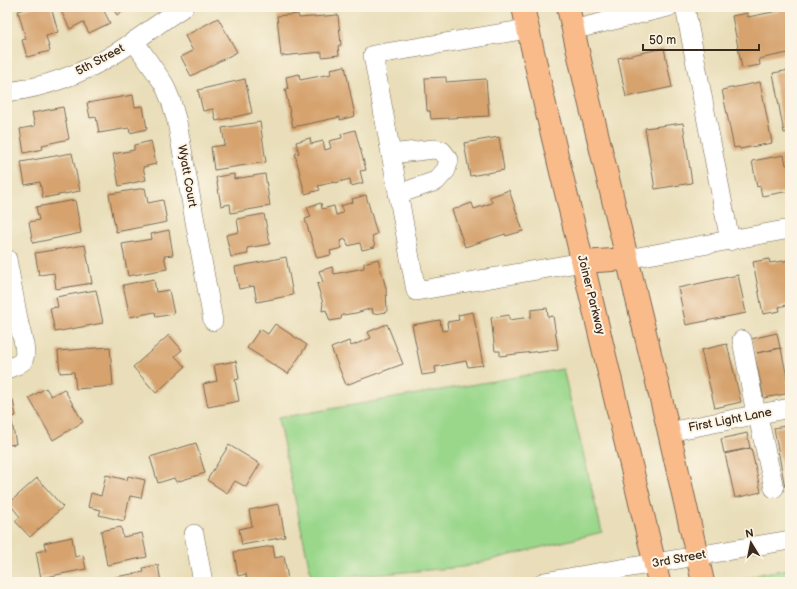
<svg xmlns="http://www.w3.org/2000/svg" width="797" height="589" font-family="'Balsamiq Sans',sans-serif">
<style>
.green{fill:#9ad78b;stroke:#6a8054}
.building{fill:#d6a36e}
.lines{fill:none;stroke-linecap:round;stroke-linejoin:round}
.minor-casing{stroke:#786954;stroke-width:20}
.major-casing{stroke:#786954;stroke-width:24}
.minor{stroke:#fff;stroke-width:19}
.major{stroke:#fabb8b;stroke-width:22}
.labels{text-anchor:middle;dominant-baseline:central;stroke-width:4;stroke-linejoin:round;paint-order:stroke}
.street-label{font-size:12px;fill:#3b2a1e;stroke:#fcf5e5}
</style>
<rect width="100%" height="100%" fill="#fcf5e5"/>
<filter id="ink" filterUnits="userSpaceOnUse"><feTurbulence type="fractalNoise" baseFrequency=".025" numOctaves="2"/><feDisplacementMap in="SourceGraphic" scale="8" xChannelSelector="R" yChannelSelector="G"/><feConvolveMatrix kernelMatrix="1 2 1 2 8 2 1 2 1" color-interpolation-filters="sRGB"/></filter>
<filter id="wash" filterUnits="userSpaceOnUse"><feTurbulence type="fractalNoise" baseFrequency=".012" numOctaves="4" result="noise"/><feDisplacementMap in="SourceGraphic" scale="16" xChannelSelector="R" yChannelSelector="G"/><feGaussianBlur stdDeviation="0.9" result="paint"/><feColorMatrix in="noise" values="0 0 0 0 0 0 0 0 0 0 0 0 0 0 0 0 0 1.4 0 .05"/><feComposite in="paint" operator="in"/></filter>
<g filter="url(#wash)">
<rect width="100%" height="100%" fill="#e9deb9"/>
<g class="green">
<polygon points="563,369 602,532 463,567 312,580 278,418"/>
<polygon points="790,569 790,582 736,582 765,573"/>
</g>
<g id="blocks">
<g class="building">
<polygon points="33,7 51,7 58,32 46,36 50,51 27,57 22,40 26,39 18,11"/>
<polygon points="59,7 94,7 96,10 102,7 110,23 89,33 83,22 70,29"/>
<polygon points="112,7 129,7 117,15"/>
<polygon points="777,7 790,7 790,57 788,57 788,53 773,56 759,59 760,65 742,68 732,16 747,13 748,17 778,11"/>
<polygon points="298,14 299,18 338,15 341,45 338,46 339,55 322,57 322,52 281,56 277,16"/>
<polygon points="218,18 237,52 191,76 181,57 193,51 185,36"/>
<polygon points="664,48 672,87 626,97 618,58"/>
<polygon points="345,66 355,116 340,120 340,117 293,127 285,89 288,89 286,77 299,74 300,80 331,74 330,69"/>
<polygon points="790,70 790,132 784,133 773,73"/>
<polygon points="446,77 446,82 486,79 489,116 431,119 430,111 427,111 425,78"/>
<polygon points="245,79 252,113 216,121 213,109 203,111 198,90"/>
<polygon points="760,82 772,143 740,149 739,147 734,148 722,90"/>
<polygon points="133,95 135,107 143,106 147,129 130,133 129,128 99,133 96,117 90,118 87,103"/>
<polygon points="63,107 69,139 42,145 43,149 24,153 20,129 35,126 32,113"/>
<polygon points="260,122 266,162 214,170 211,147 225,145 222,128"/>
<polygon points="683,123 692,183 655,189 645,128"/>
<polygon points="355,130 366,170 360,171 363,183 351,186 350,179 335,183 334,182 318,186 320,190 305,194 295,154 299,153 296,142 310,138 311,144 323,141 325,150 331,148 329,141 342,138 341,134"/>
<polygon points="499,137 504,170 470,176 464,143"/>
<polygon points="151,141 156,164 143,167 146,180 119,186 113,154 134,150 134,145"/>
<polygon points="72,153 80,191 43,198 40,182 25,185 21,162"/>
<polygon points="784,155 786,165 790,164 790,181 789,182 790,191 762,196 760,186 757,187 752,161"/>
<polygon points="234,174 234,179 265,174 270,206 231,213 230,204 221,206 216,177"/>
<polygon points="145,188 148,203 163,200 167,222 116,232 109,194"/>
<polygon points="509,190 523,231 506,236 505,234 465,247 452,210 472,203 474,209 492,203 490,197"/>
<polygon points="366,195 377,234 372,236 375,247 362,250 360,243 348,246 346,239 340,241 342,248 330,251 331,255 317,258 305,219 311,217 307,207 321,203 322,209 334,206 336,215 343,213 341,206 353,202 352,199"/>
<polygon points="75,200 81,233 33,243 29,222 39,220 36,207"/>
<polygon points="264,214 270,244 247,248 248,254 231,257 226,235 239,232 237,219"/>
<polygon points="169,230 173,255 164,256 167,269 128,276 122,244 152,239 151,234"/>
<polygon points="85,245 92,283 56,289 54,273 39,275 35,253"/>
<polygon points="286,257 293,295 257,302 254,286 239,289 235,267"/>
<polygon points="378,259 386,288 387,312 373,314 372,308 356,313 342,315 341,319 330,321 326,310 322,311 323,303 317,284 323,282 319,271 332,267 334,274 364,268 364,263"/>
<polygon points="769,259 770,263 790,260 790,304 779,307 780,311 763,314 753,262"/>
<polygon points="738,275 746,313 686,325 678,288"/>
<polygon points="154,279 156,292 169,290 174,314 156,317 155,312 130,317 123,285"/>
<polygon points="96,290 103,323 55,332 50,308 58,307 56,297"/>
<polygon points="547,308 548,317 553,316 558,349 500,356 500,351 495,351 491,318 509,315 509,320 531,317 531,310"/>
<polygon points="473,312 483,365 468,367 466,361 435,367 436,373 422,375 412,325 440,320 442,331 448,330 447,322 459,320 458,315"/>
<polygon points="275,324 307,345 288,374 247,348 260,329 268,334"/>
<polygon points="387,324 403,364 346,385 331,348 349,341 351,346 371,338 368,332"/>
<polygon points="777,333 780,348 757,353 781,348 790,393 764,398 751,339"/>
<polygon points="169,335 182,350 175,356 185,367 156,393 133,367"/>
<polygon points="727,344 741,402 715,408 701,350"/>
<polygon points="110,347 113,386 76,389 74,372 60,373 58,351"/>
<polygon points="236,361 239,379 235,380 239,401 208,407 203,384 217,381 214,365"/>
<polygon points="46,388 51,396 64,389 83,422 53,440 29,398"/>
<polygon points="13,400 16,416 11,417 16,444 7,445 7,401"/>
<polygon points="790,425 790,486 785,487 774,428"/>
<polygon points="747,433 750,448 724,453 721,439"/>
<polygon points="196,443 205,473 176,482 174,478 158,483 150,457"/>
<polygon points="229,445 260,464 246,487 235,481 227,493 207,480"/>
<polygon points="751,448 761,492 735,498 725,454"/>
<polygon points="106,475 127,480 128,476 145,480 141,498 130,496 124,521 99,515 101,510 88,507 91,493 101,496"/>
<polygon points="37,478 63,507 30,537 15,521 20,517 9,503"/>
<polygon points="279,504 285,537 242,545 239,529 252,526 249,510"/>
<polygon points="121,527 123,537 142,533 147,557 107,565 101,531"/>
<polygon points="72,537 75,557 83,555 86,569 41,578 36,552 46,550 44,543"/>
<polygon points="273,546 275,558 284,556 288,580 274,582 247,582 246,574 238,576 234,552"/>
<polygon points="158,565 161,582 116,582 115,577 144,572 143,568"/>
</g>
</g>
</g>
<g filter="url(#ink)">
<use href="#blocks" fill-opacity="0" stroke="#786954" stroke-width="1"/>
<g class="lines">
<g class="minor-casing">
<g id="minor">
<polyline points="685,7 730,241"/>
<polyline points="528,29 373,55 416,291 583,262"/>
<polyline points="572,30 668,7"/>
<polyline points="134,41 164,84 171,101 177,122 213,321"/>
<path d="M 7,92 C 44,88 84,73 116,53 C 139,39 161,21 184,7"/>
<polyline points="391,154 434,149 442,151 449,160 446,170 436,181 398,194"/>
<polyline points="7,259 19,324 24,344 25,354 23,361 17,365 7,369"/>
<polyline points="627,259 790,229"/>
<polyline points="742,340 756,414 759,421 774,488"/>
<polyline points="669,432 790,408"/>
<polyline points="194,534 203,582"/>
<polyline points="544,582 790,540"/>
</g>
</g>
<g class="major-casing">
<g id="major">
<polyline points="523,7 545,105 659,582"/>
<polyline points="568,7 588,96 668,428 703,582"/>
<polyline points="583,262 627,259"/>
</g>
</g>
<use href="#minor" class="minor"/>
<use href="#major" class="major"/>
</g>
</g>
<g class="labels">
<g class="street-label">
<text transform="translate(100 60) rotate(-28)">5th Street</text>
<text transform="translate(187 176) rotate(80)">Wyatt Court</text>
<text transform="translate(591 295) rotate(76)">Joiner Parkway</text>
<text transform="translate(730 420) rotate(-11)">First Light Lane</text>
<text transform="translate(679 559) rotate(-10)">3rd Street</text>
</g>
</g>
<rect width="797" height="589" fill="none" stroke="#fcf5e5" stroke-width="24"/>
<g transform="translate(751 543) rotate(350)" stroke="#fcf5e5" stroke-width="3" paint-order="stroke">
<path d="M0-3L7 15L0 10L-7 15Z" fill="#3b2a1e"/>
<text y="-6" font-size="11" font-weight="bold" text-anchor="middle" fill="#3b2a1e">N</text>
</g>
<path d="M643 44v6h116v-6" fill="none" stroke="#3b2a1e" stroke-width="2"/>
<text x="649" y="44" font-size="12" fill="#3b2a1e" stroke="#fcf5e5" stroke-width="3" paint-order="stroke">50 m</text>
</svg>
